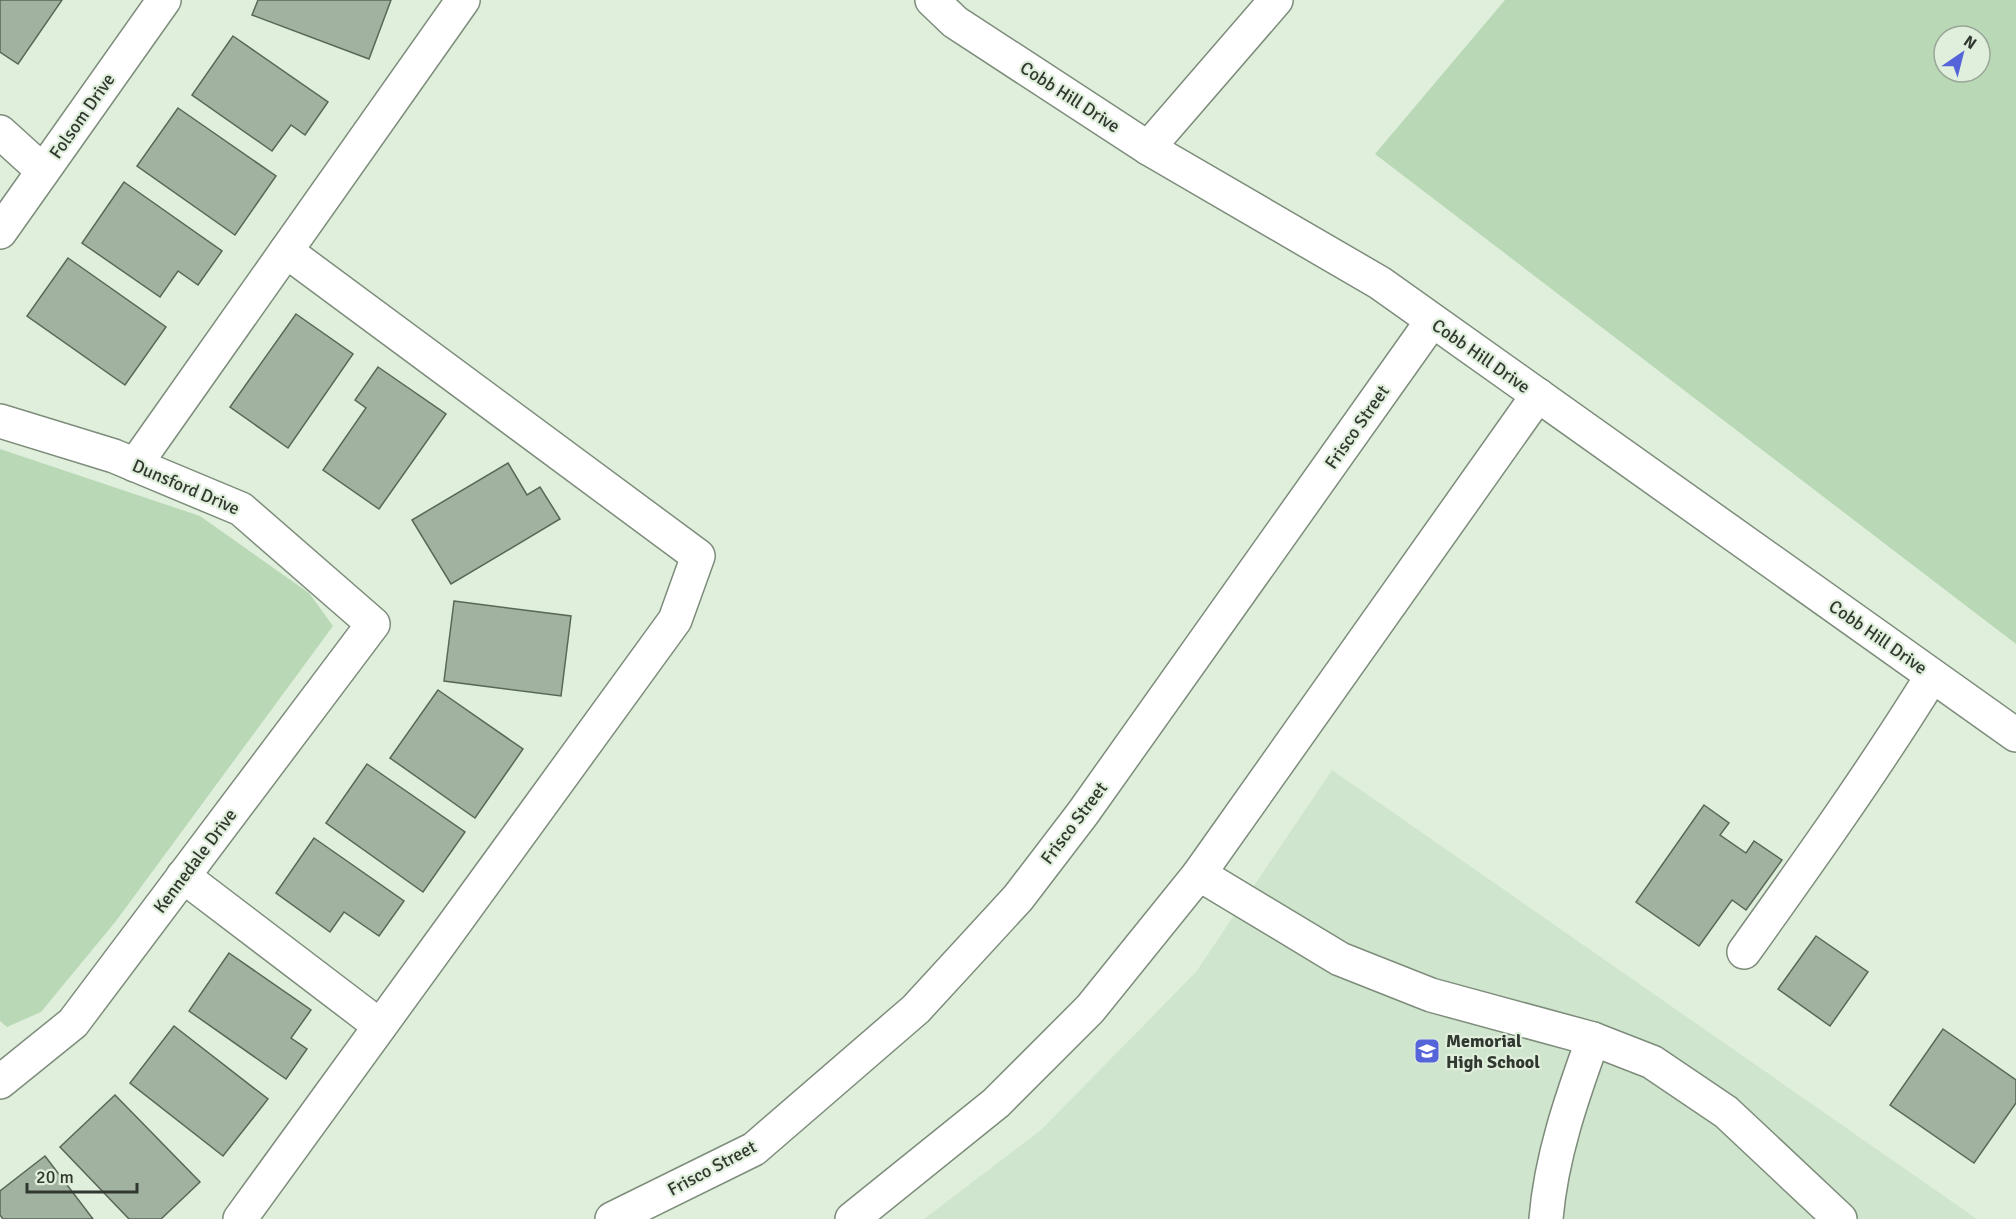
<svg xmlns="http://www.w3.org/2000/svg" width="2016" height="1219" font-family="Signika,sans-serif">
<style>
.built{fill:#d0e5cd}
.green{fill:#b9d8b6;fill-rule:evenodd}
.building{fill:#a2b2a0;stroke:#596757;stroke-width:1.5}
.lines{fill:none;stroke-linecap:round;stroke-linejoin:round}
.minor-casing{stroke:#7d8c7b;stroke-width:36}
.minor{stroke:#fff;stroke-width:33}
.labels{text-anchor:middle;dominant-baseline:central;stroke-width:4.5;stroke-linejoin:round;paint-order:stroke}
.street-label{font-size:18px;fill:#313830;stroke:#dfefdc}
.poi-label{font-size:18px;font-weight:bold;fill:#313830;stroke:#dfefdc;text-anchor:start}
</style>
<rect width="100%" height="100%" fill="#dfefdc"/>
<polygon class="built" points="1332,770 1977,1219 924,1219 1041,1130 1196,972"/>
<g class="green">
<path d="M 1505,0 L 2016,0 L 2016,644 L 1375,154 ZM 1944,36 L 1980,36 L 1980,72 L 1944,72 Z"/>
<polygon points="0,449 200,516 309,593 333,626 116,921 41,1012 7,1027 0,1021"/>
</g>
<g class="building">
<polygon points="0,0 62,0 18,64 0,52"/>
<polygon points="258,0 391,0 369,59 252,15"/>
<polygon points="233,36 328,102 305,135 291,125 272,151 192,95"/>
<polygon points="178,108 276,176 235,235 137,166"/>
<polygon points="124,182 222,251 198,285 178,271 160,297 82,243"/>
<polygon points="68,258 166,327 125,385 27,316"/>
<polygon points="296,314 353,354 288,448 230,407"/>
<polygon points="378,367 446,414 379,509 323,470 366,408 355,400"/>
<polygon points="508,463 527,495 540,487 560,519 451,584 412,520"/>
<polygon points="454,601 571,616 561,696 444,681"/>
<polygon points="438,690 523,749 475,818 390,758"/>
<polygon points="367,764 465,832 423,892 326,823"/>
<polygon points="1704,805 1729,823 1720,835 1746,853 1754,841 1782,860 1746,910 1732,900 1699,946 1636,902"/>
<polygon points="314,838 404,901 379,936 344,912 330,932 276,893"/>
<polygon points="1816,936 1868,972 1830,1026 1778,989"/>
<polygon points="229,953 311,1010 291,1038 307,1049 286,1079 189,1011"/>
<polygon points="174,1026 268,1099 223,1156 130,1083"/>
<polygon points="1943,1029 2016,1080 2016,1103 1974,1163 1890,1105"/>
<polygon points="115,1095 200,1182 161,1219 129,1219 60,1147"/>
<polygon points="45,1156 93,1219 3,1219 0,1215 0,1191"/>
</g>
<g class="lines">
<g class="minor-casing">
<g id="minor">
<polyline points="932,0 955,22 1148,148 1380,283 2016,735"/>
<polyline points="0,132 43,171"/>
<polyline points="1148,148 1276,0"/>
<polyline points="0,232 164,0"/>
<polyline points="0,421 114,456 241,509 373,624 73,1023 0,1082"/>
<polyline points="135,465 463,0"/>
<polyline points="1199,874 1340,959 1431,995 1593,1039 1652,1062 1726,1112 1840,1219"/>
<polyline points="183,876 380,1026"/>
<path d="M 1744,952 C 1809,861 1874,770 1932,676"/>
<polyline points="240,1219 675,620 698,556 286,251"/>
<polyline points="612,1219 754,1149 916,1009 1018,898 1083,813 1432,321"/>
<polyline points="852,1219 996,1103 1090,1009 1199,874 1538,395"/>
<path d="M 1546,1219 C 1551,1157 1572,1097 1593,1039"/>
</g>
</g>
<use href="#minor" class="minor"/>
</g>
<defs>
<g id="school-square" transform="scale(1.35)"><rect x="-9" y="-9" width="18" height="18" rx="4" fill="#5664da" stroke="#dfefdc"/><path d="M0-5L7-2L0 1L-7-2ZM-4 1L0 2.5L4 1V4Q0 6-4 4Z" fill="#fff"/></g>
</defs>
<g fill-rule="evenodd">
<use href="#school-square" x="1427" y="1051"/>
</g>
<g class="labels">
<g class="street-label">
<text transform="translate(1070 97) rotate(33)">Cobb Hill Drive</text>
<text transform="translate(82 116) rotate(-55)">Folsom Drive</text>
<text transform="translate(1481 356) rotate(35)">Cobb Hill Drive</text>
<text transform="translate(1357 427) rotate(-55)">Frisco Street</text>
<text transform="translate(186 487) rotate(23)">Dunsford Drive</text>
<text transform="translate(1878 637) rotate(35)">Cobb Hill Drive</text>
<text transform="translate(1074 823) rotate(-53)">Frisco Street</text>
<text transform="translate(195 861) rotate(-53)">Kennedale Drive</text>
<text transform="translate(712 1168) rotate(-28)">Frisco Street</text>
</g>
<g class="poi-label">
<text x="1446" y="1041">Memorial<tspan x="1446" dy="21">High School</tspan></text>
</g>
</g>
<g transform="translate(1962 54) rotate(35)"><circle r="28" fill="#dfefdc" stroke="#99a697" stroke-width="1.5"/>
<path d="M0-4.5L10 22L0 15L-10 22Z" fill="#5664da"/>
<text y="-9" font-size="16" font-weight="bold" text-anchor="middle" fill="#313830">N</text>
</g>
<path d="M27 1183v9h110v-9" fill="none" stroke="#313830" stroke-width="3"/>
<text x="36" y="1183" font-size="18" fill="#313830" stroke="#dfefdc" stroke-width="4.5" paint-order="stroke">20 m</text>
</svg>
